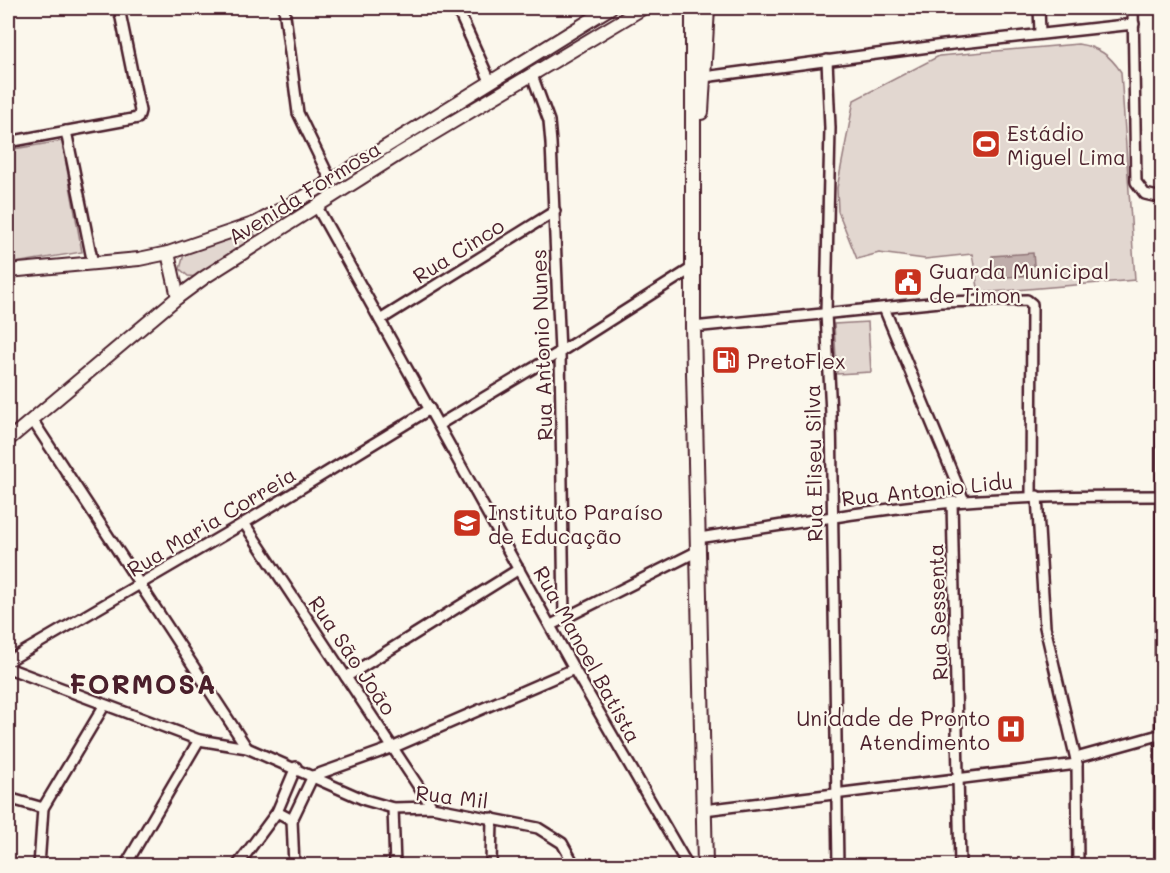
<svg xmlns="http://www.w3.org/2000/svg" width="1170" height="873" font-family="Mali,sans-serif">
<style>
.green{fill:#e2d7d0;stroke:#967b7e;stroke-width:1.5}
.water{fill:#bfadaa;stroke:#907477;stroke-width:1.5}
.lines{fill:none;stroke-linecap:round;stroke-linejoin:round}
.minor-casing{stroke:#4a1f2b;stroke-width:14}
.secondary-casing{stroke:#4a1f2b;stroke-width:16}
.primary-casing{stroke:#4a1f2b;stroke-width:18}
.minor{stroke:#fbf7ec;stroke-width:9}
.secondary{stroke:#fbf7ec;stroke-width:12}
.primary{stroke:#fbf7ec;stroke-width:14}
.labels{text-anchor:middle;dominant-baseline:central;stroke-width:4.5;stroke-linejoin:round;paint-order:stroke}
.poi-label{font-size:21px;fill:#4a1f2b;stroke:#fbf7ec;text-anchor:start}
.street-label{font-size:21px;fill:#4a1f2b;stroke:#fbf7ec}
.district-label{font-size:27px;font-weight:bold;letter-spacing:1.5px;fill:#4a1f2b;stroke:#fbf7ec}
</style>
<rect width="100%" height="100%" fill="#fbf7ec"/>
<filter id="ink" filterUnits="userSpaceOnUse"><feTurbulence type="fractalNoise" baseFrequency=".0167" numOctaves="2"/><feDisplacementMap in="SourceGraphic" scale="12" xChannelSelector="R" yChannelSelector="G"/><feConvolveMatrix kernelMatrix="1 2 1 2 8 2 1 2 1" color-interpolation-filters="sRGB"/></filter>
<g filter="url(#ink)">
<g class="green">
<path d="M 1078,44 C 1098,47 1110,55 1121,72 L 1135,280 L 979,293 L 972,254 L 925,259 L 879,253 L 857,259 L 838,211 L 837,188 L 854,100 L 939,56 Z"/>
<polygon points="62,141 82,252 15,263 8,223 8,150"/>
<polygon points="252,230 257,238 198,277 188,276 180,269 184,254"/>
<polygon points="868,322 871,372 837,374 834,324"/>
</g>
<polygon class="water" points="1033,253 1035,275 993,278 992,256"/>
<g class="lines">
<g class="minor-casing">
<g id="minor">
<polyline points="284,8 298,113 331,181"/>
<polyline points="457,8 490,81"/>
<polyline points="1039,8 1040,33"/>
<polyline points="1133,8 1136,182 1145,194 1162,198"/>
<polyline points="827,60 830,128 826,313 831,414 838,866"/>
<polyline points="532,75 549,121 551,143 560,352 564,618"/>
<polyline points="704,77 944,45 1134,24"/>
<polyline points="66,131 93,264"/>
<polyline points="8,142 138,118 140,111 119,8"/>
<polyline points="317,207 574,669 688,866"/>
<polyline points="884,308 964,501"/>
<polyline points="380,320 555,211"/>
<polyline points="693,327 940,302 1027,300 1032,304 1031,497"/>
<polyline points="33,421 247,748"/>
<polyline points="440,424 560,352 694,267"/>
<polyline points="1037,496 1045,627 1077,764 1078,866"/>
<polyline points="952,502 960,866"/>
<polyline points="244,523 432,807"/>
<path d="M 698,538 C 787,525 876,508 966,501 C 1031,496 1097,496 1162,496"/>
<polyline points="551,625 698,551"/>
<polyline points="8,661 244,523 430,409"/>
<polyline points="8,668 199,740 247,748 365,800 393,808 432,807 538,828 562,843 575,866"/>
<polyline points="346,677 519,569"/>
<polyline points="1076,758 1159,735"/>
<polyline points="313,776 394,747 574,669"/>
<polyline points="8,798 43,808"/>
<polyline points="393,808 395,866"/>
<polyline points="704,810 1077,764"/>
<polyline points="277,812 292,820 294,866"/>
<polyline points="292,820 313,776"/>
<polyline points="39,866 43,808 104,706"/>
<polyline points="125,866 199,740"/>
<polyline points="237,866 277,812 296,767"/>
<polyline points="491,866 492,818"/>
<polyline points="1160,866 1162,345"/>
</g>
</g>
<g class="secondary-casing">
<g id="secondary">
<polyline points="168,253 178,297"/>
<polyline points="8,271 139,259 168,253 256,223 311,193 610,8"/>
<polyline points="8,440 178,297 205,277 399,154 643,8"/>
</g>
</g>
<g class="primary-casing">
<g id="primary">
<polyline points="693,8 693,327 705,866"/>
<polyline points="701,112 707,8"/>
</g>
</g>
<use href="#minor" class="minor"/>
<use href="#secondary" class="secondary"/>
<use href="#primary" class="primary"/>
</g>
</g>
<defs>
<g id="stadium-square" transform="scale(1.5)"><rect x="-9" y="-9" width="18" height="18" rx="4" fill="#c8321e" stroke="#fbf7ec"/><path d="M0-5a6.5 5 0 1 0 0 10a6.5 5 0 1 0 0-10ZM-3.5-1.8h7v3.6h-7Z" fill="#fff"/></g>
<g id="civic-square" transform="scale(1.5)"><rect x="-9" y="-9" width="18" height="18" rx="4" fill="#c8321e" stroke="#fbf7ec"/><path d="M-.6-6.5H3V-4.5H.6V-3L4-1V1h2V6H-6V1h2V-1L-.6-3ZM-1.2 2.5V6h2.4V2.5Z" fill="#fff"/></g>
<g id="fuel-square" transform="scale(1.5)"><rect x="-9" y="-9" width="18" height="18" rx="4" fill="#c8321e" stroke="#fbf7ec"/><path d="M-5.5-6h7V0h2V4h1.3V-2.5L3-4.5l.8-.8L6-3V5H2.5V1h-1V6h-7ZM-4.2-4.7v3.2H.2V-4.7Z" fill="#fff"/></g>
<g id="school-square" transform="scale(1.5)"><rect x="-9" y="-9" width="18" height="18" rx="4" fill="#c8321e" stroke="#fbf7ec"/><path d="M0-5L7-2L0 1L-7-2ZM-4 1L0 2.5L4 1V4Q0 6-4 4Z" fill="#fff"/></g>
<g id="hospital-square" transform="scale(1.5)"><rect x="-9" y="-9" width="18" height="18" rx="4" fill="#c8321e" stroke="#fbf7ec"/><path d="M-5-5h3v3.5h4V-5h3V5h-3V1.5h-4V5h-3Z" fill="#fff"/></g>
</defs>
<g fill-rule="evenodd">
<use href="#stadium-square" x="986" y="144"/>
<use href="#civic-square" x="908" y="282"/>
<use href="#fuel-square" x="726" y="360"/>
<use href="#school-square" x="467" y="523"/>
<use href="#hospital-square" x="1011" y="729"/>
</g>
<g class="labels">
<g class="poi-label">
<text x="1007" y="132">Estádio<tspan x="1007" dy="24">Miguel Lima</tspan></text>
<text x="929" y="270">Guarda Municipal<tspan x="929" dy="24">de Timon</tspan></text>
<text x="747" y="360">PretoFlex</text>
<text x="488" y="511">Instituto Paraíso<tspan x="488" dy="24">de Educação</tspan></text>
<text x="990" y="717" text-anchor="end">Unidade de Pronto<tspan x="990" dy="24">Atendimento</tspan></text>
</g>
<g class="street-label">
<text transform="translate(304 192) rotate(-32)">Avenida Formosa</text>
<text transform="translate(458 250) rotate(-32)">Rua Cinco</text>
<text transform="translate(541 345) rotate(-92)">Rua Antonio Nunes</text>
<text transform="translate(813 463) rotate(-91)">Rua Eliseu Silva</text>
<text transform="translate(927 489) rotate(-6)">Rua Antonio Lidu</text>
<text transform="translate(211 521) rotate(-31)">Rua Maria Correia</text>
<text transform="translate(937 612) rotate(-92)">Rua Sessenta</text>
<text transform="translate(588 654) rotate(61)">Rua Manoel Batista</text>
<text transform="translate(353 655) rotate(56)">Rua São João</text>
<text transform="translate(452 796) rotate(7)">Rua Mil</text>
</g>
<g class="district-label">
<text x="143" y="683">FORMOSA</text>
</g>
</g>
<rect width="1170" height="873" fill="none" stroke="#fbf7ec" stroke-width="30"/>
<rect x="15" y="15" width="1140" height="843" fill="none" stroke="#4a1f2b" stroke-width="2" filter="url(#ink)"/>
</svg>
